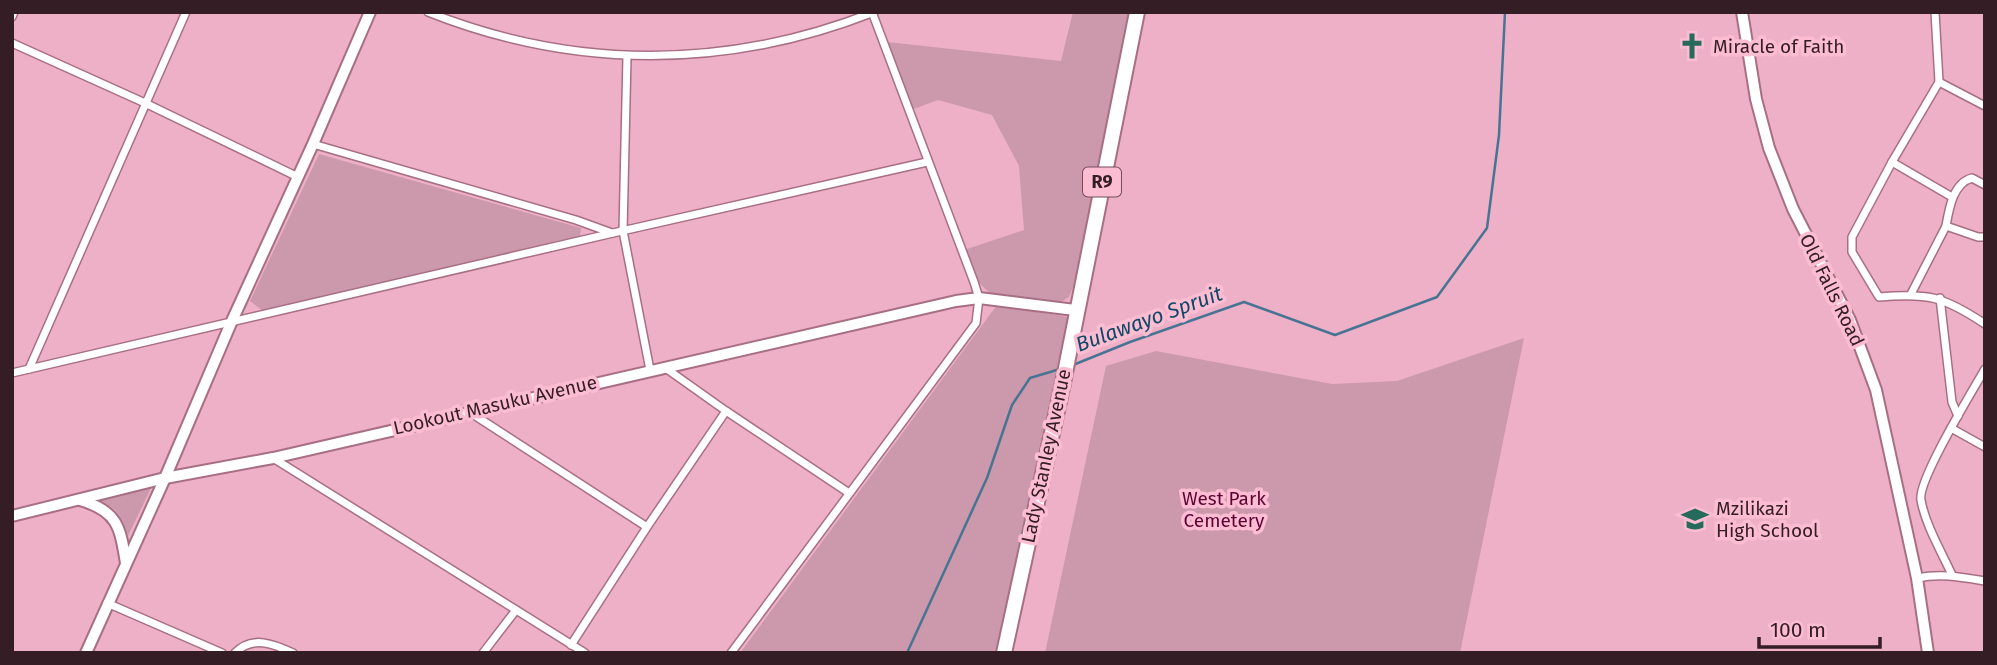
<svg xmlns="http://www.w3.org/2000/svg" width="1997" height="665" font-family="'Fira Sans',sans-serif">
<style>
.green{fill:#cb99ab}
.lines{fill:none;stroke-linecap:round;stroke-linejoin:round}
.stream{stroke:#487494;stroke-width:2.5}
.street-casing{stroke:#a86f84;stroke-width:10}
.secondary-casing{stroke:#a86f84;stroke-width:14}
.highway-casing{stroke:#a86f84;stroke-width:18}
.street{stroke:#fff;stroke-width:7}
.secondary{stroke:#fff;stroke-width:10}
.highway{stroke:#fff;stroke-width:14}
.labels{text-anchor:middle;dominant-baseline:central;stroke-width:7;stroke-linejoin:round;paint-order:stroke}
.shield{fill:#fcbdd3;stroke:#704d59;stroke-width:2}
.shield-label{font-size:18px;font-weight:bold;fill:#341d25}
.poi-label{font-size:19px;fill:#341d25;stroke:#fcbdd3;text-anchor:start}
.street-label{font-size:19px;fill:#341d25;stroke:#fcbdd3}
.park-label{font-size:19px;fill:#5d0233;stroke:#fcbdd3}
.water-label{font-size:21px;font-style:italic;fill:#0e4967;stroke:#fcbdd3}
</style>
<rect width="100%" height="100%" fill="#eeb0c6"/>
<g class="green">
<polygon points="1073,12 1131,12 1075,282 1069,297 1059,303 991,294 978,282 964,250 1024,230 1019,166 992,115 938,100 911,110 887,42 1061,61"/>
<polygon points="319,154 581,228 580,236 263,311 250,301"/>
<polygon points="997,305 1068,317 997,653 740,653"/>
<polygon points="1524,338 1460,653 1045,653 1106,366 1156,351 1332,384 1397,381"/>
<path d="M 151,488 L 128,536 C 124,519 116,506 99,501 Z"/>
</g>
<g class="lines">
<g class="stream">
<polyline points="1073,365 1130,342 1244,302 1335,335 1437,297 1487,228 1499,135 1505,12"/>
<polyline points="907,653 987,478 1012,405 1030,378 1060,369"/>
</g>
<g class="street-casing">
<g id="street">
<path d="M 428,12 C 574,70 727,70 874,12"/>
<path d="M 1935,12 L 1939,82 L 1892,162 L 1852,237 L 1852,252 L 1879,297 C 1928,293 1943,296 1985,324"/>
<polyline points="12,17 14,12"/>
<polyline points="12,43 145,103 298,177"/>
<polyline points="627,57 623,231 650,370"/>
<polyline points="1939,82 1985,106"/>
<polyline points="313,144 576,220 612,233"/>
<polyline points="1892,162 1952,197"/>
<path d="M 1985,185 L 1972,178 C 1953,183 1949,209 1946,226 L 1978,237 L 1985,237"/>
<polyline points="1911,294 1946,226"/>
<polyline points="1940,298 1952,402 1958,416"/>
<polyline points="664,367 726,411 849,493"/>
<polyline points="29,369 186,12"/>
<polyline points="12,373 613,233 927,162"/>
<polyline points="471,413 647,527"/>
<polyline points="1951,428 1985,447"/>
<polyline points="273,458 585,653"/>
<path d="M 1952,575 C 1942,553 1925,524 1921,500 C 1917,481 1973,390 1985,369"/>
<path d="M 1917,578 C 1941,573 1961,577 1985,581"/>
<polyline points="107,603 222,653"/>
<polyline points="571,645 647,527 726,411"/>
<path d="M 235,653 C 252,635 274,644 293,653"/>
<polyline points="483,653 516,610"/>
<polyline points="731,653 976,323 979,298 974,282 872,12"/>
</g>
</g>
<g class="secondary-casing">
<g id="secondary">
<polyline points="1742,12 1756,99 1769,148 1793,209 1850,320 1876,390 1917,578 1928,653"/>
<path d="M 80,500 C 118,511 120,527 126,563"/>
<polyline points="12,516 165,478 273,458 956,301 979,298 1075,310"/>
<polyline points="86,653 165,478 231,323 313,144 370,12"/>
</g>
</g>
<g class="highway-casing">
<polyline id="highway" points="1004,653 1063,383 1137,12"/>
</g>
<use href="#street" class="street"/>
<use href="#secondary" class="secondary"/>
<use href="#highway" class="highway"/>
</g>
<defs>
<g id="church-bare" transform="scale(2.1)"><path d="M-1.2-6h2.4v3.5h3.3v2.4h-3.3V6h-2.4V-.1h-3.3v-2.4h3.3Z" fill="#266a5b" stroke="#fcbdd3" stroke-width="2.5" paint-order="stroke"/></g>
<g id="school-bare" transform="scale(2.1)"><path d="M0-5L7-2L0 1L-7-2ZM-4 1L0 2.5L4 1V4Q0 6-4 4Z" fill="#266a5b" stroke="#fcbdd3" stroke-width="2.5" paint-order="stroke"/></g>
</defs>
<g fill-rule="evenodd">
<use href="#church-bare" x="1692" y="46"/>
<use href="#school-bare" x="1695" y="519"/>
</g>
<g class="labels">
<rect class="shield" x="1083" y="167.5" width="38" height="29" rx="5"/>
<g class="shield-label">
<text x="1102" y="182">R9</text>
</g>
<g class="poi-label">
<text x="1713" y="46">Miracle of Faith</text>
<text x="1716" y="508">Mzilikazi<tspan x="1716" dy="22">High School</tspan></text>
</g>
<g class="street-label">
<text transform="translate(1832 290) rotate(64)">Old Falls Road</text>
<text transform="translate(495 405) rotate(-13)">Lookout Masuku Avenue</text>
<text transform="translate(1046 456) rotate(-78)">Lady Stanley Avenue</text>
</g>
<g class="park-label">
<text x="1224" y="498">West Park<tspan x="1224" dy="22">Cemetery</tspan></text>
</g>
<g class="water-label">
<text transform="translate(1149 319) rotate(-20)">Bulawayo Spruit</text>
</g>
</g>
<rect width="1997" height="665" fill="none" stroke="#341d25" stroke-width="28"/>
<path d="M1759 637v10h121v-10" fill="none" stroke="#341d25" stroke-width="3.5"/>
<text x="1770" y="637" font-size="21" fill="#341d25" stroke="#fcbdd3" stroke-width="5" paint-order="stroke">100 m</text>
</svg>
